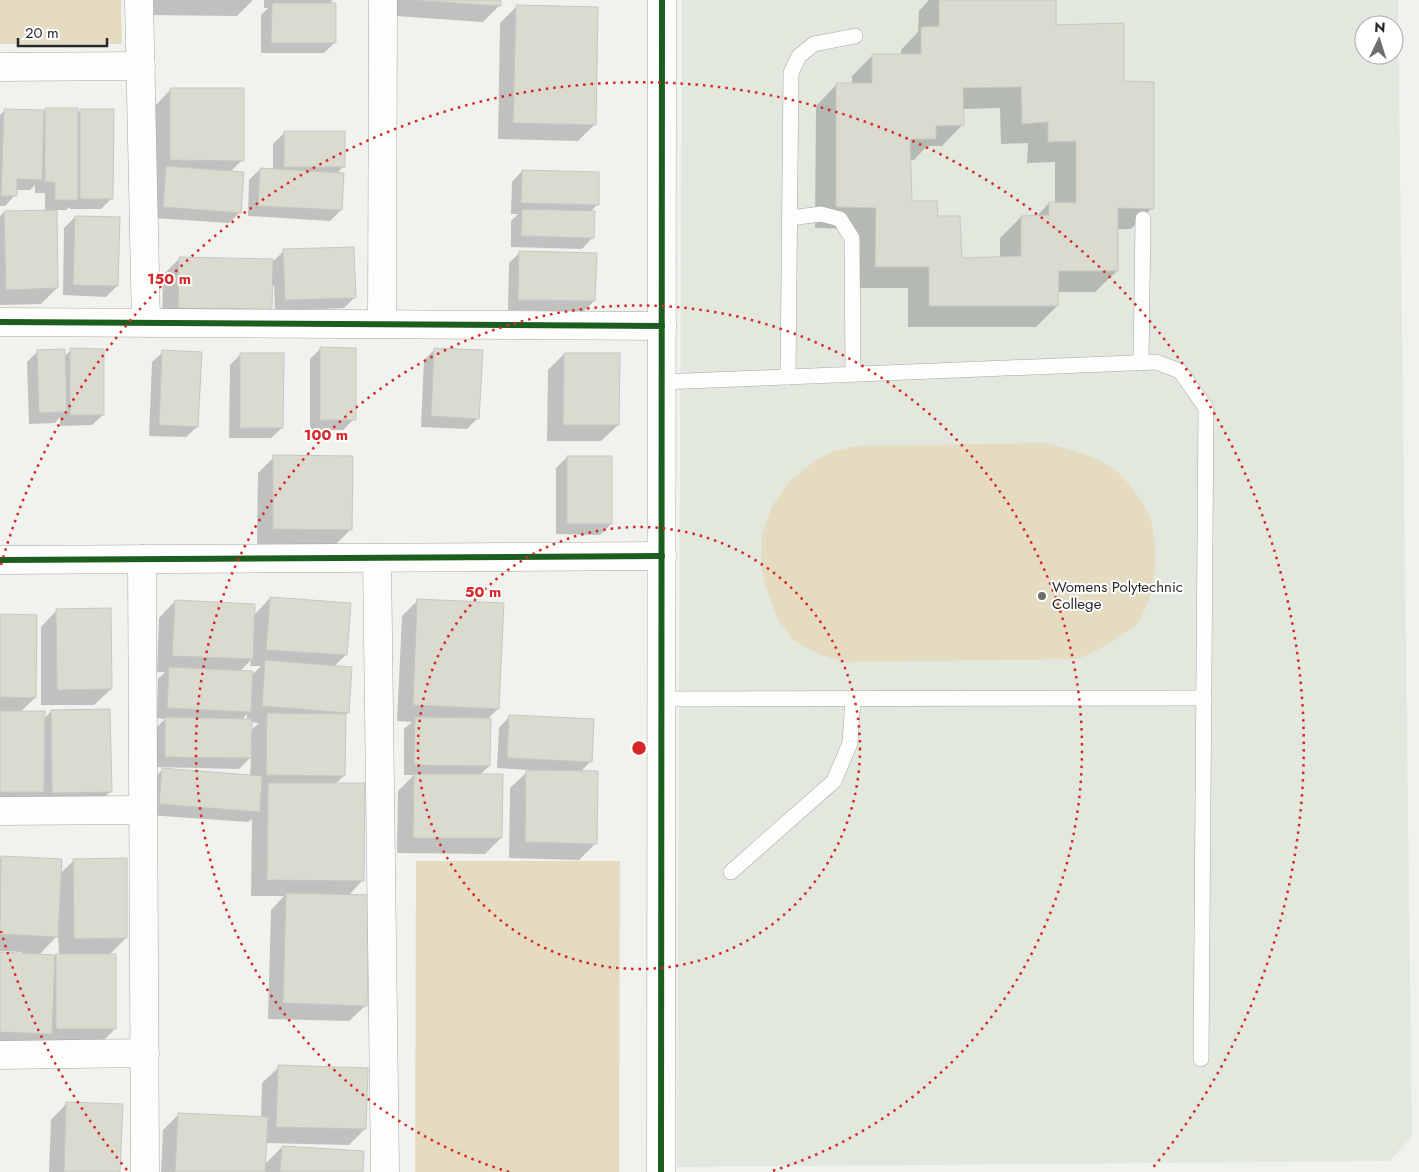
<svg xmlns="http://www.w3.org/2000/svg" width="1419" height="1172" font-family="Jost,sans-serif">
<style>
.built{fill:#e2e8de;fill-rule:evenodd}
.green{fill:#e5dbc0}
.shadow{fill:#0003;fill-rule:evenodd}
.building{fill:#dadbce;stroke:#c5c7c3;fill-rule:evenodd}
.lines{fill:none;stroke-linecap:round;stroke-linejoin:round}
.service-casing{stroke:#a6a7a4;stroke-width:16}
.minor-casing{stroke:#a6a7a4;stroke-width:29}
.service{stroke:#fdfdfc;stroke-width:15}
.minor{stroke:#fdfdfc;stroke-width:28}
.cycleway-casing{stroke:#fff;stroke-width:9}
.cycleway{stroke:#1b5e20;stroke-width:6}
.ring{fill:none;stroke:#d62828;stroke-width:2.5;stroke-dasharray:2.5 5}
.poi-dot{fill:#6e6f6d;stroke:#fff;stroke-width:2}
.labels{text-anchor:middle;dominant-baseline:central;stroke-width:4;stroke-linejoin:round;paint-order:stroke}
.poi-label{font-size:15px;fill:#282927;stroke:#fff;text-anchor:start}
.centre{fill:#d62828;stroke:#fff;stroke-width:2.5}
.ring-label{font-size:15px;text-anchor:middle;font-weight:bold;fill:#d62828;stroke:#fff;stroke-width:4;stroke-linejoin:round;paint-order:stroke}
</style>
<rect width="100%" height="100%" fill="#f0f2ee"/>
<path class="built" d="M 682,0 L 1398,0 L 1412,1137 L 1389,1161 L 677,1167 ZM 1364,25 L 1394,25 L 1394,55 L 1364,55 Z"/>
<g class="green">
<polygon points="0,0 121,0 122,44 0,44"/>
<path d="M 1045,443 C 1070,449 1095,455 1116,471 C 1127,479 1147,507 1151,520 C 1159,551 1156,598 1137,624 C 1134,628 1129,630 1125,633 C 1110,644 1095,651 1078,659 L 846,662 L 818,654 L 793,640 L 777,618 L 766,587 L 761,565 L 762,535 L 772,506 L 790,481 L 814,461 L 834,451 L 856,446 Z"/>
<polygon points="416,861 620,861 619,1172 415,1172"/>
</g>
<g class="shadow">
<polygon points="147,0 253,0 237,16 146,15"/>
<polygon points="264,0 333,0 329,4 335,42 324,53 261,53 261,15 268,8 264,8"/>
<polygon points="396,0 500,0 499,6 483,22 395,16"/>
<path d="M 929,0 L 1055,0 L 1055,26 L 1123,83 L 1152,208 L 1131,229 L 1117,229 L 1117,271 L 1095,292 L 1057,292 L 1057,306 L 1036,327 L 908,327 L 908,288 L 855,288 L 855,229 L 815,228 L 816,106 L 837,84 L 852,84 L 852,76 L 873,55 L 901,55 L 901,50 L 918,32 L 919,11 ZM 1000,108 L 1001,144 L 1028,143 L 1027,163 L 1055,162 L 1055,204 L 1049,203 L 1036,217 L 1021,217 L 1000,238 L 1000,258 L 961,259 L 937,217 L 911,202 L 910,160 L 914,160 L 927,146 L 942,146 L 963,124 L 962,109 Z"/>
<polygon points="517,6 594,125 578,141 498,139 500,23"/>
<polygon points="171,89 242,160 230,172 240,212 229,223 153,218 156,178 158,176 154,176 155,106"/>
<polygon points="46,109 77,114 81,110 112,198 101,209 70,209 70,207 66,210 55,210 57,288 41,304 0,305 0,216 4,212 45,211 45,193 35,193 35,185 30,190 16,190 15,195 5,206 0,206 0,115 4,111 44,112"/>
<polygon points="284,133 344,166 337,173 341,210 330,221 248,216 249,180 260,169 273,170 273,144"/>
<polygon points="522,171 597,205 590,212 592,238 582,249 511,247 511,221 518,214 511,214 512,182"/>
<polygon points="75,217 117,286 106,297 63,295 64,228"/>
<polygon points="284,251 355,297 344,308 275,311 274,285 272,285 271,309 255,325 162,323 163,275 179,259 272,262"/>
<polygon points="520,252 594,301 583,312 508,310 509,263"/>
<polygon points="321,348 354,419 343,430 310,430 310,359"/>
<polygon points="435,349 478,418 467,429 421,427 424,360"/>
<polygon points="71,350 103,415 92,425 60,426 60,417 55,423 29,424 27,362 38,351 64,357"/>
<polygon points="163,352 197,427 186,437 149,436 152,362"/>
<polygon points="241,354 282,428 271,438 229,438 230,365"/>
<polygon points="564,354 618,425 601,441 547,441 548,370"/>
<polygon points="274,457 351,529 334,546 257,545 258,473"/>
<polygon points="567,457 611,524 600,535 556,534 556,468"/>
<path d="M 270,598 L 346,655 L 334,666 L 347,712 L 345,715 L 344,776 L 335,784 L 363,880 L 348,896 L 366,1005 L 349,1021 L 268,1019 L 271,910 L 284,896 L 251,896 L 252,819 L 248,822 L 148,815 L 151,781 L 162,770 L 250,776 L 251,757 L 239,769 L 154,767 L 155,729 L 165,719 L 157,718 L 158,679 L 165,672 L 157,672 L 159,618 L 175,601 L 254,615 ZM 251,660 L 250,666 L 261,666 L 251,676 L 239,672 ZM 247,714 L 247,720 L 241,720 ZM 251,722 L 259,723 L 251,730 Z"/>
<polygon points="418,600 498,709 487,719 489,766 479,776 501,838 485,854 397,853 398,791 414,775 404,775 404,729 412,722 397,721 402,616"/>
<polygon points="57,610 111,689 94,705 41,705 41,627"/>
<polygon points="0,616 35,698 20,712 44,719 51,711 111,791 94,808 0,808"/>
<polygon points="509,717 591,761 580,772 595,844 579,860 509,858 510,788 529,770 497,768 499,728"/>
<path d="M 1,857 L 60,874 L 74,860 L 126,938 L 109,955 L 115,1029 L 99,1045 L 0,1048 L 0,953 L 22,954 L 22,952 L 0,951 L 0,859 ZM 58,935 L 59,955 L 56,955 L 54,958 L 39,955 Z"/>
<polygon points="279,1067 365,1129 349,1145 265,1143 264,1165 282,1147 361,1172 161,1172 163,1130 179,1114 261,1118 262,1083"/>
<polygon points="67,1103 119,1172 49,1172 51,1120"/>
</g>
<g class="building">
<polygon points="411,0 501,0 501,6"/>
<path d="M 939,0 L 1056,0 L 1056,25 L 1124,23 L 1124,81 L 1154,82 L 1154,209 L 1118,208 L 1118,271 L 1059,271 L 1058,306 L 929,306 L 929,267 L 875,267 L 876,208 L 836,207 L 836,83 L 872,83 L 872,54 L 921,54 L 921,27 L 939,26 ZM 1021,87 L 1022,124 L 1048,122 L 1048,142 L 1076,141 L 1076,203 L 1049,202 L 1049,215 L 1021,216 L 1021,256 L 962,258 L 960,216 L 938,216 L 937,201 L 912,201 L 910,139 L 936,139 L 936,126 L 964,125 L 963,88 Z"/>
<polygon points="272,3 336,3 336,43 271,43"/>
<polygon points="516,5 598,7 596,125 513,123"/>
<polygon points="170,88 244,88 244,161 170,160"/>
<polygon points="45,108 78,108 78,200 55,200 55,182 45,182"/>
<polygon points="4,109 44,110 42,180 17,179 17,196 1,196"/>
<polygon points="80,109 114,109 113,199 80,199"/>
<rect x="284" y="131" width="61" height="36"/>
<polygon points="166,166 244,172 241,213 163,207"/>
<polygon points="260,168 344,173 342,210 258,206"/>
<polygon points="522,170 599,172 599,205 521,203"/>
<polygon points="522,209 595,211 594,238 521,236"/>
<polygon points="57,210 58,288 6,290 4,211"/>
<polygon points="75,216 120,217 118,286 73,285"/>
<polygon points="354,247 356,298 285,300 283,249"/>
<polygon points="519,251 597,253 595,301 518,300"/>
<polygon points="179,257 273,259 272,309 178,308"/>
<polygon points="320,347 356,348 356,420 320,420"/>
<polygon points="70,348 104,349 104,415 70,415"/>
<polygon points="434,348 483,350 479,419 431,416"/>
<polygon points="65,349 67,412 39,413 37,350"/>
<polygon points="162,350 202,352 198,427 159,425"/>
<polygon points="240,353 284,353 283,428 240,428"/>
<polygon points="564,353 620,353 619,425 563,425"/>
<polygon points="273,455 353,456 352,530 273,529"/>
<rect x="567" y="456" width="45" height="68"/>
<polygon points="270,597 351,603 347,655 266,650"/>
<polygon points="417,599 504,603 499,709 413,705"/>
<polygon points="175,600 255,604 253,659 172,656"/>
<polygon points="111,608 112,689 57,690 56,609"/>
<polygon points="0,614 37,615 36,698 0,697"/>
<polygon points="265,660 352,667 349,713 262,706"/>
<polygon points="169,667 253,671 251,712 167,708"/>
<polygon points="110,709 112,792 52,793 51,710"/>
<polygon points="0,711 45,711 44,792 0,792"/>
<polygon points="267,713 346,714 345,776 266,775"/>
<polygon points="509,715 594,719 592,762 507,758"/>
<polygon points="165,717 252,719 251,758 165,757"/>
<polygon points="415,717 491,718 490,766 414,765"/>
<polygon points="162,768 262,776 260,812 159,804"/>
<polygon points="526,770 598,771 597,844 525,842"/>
<polygon points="414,774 503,774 502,838 413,838"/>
<polygon points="268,783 365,783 364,881 267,880"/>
<polygon points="1,856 62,859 58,937 0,934"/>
<polygon points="127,858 127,938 74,939 73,859"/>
<polygon points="286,893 370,895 367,1006 283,1003"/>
<polygon points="0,952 55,955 52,1034 0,1032"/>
<rect x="56" y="954" width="60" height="75"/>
<polygon points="278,1065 368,1068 366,1129 276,1127"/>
<polygon points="66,1102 123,1104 120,1172 64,1172"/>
<polygon points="178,1113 268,1117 265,1172 175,1172"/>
<polygon points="282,1146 364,1151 363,1172 280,1172"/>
</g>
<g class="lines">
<g class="service-casing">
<g id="service">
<polyline points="790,218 821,214 840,219 852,238 853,374"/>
<polyline points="1141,363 1143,219"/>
<polyline points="788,377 791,73 799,56 814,44 855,36"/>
<polyline points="662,382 1156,362 1180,371 1206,408 1201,1059"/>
<polyline points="662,699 1204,698"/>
<polyline points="731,872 834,781 850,743 853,699"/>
</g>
</g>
<g class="minor-casing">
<g id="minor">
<polyline points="139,0 146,323"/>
<polyline points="0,67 141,66"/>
<polyline points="0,322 662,326"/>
<polyline points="382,324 383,0"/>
<polyline points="377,558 385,1172"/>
<polyline points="142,559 145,1172"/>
<polyline points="0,560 662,556"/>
<polyline points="0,811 143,810"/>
<polyline points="0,1055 145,1053"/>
<polyline points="661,1172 662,0"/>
</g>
</g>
<use href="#service" class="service"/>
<use href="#minor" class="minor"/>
<g class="cycleway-casing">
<g id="cycleway">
<polyline points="0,322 662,326"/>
<polyline points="0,560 662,556"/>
<polyline points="661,1172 662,0"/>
</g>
</g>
<use href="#cycleway" class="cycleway"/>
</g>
<g class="ring">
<circle cx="639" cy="748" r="221"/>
<path d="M509 1172A443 443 0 1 1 769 1172"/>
<path d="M127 1170A664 664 0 0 1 1 931M1 565A664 664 0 1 1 1151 1170"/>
</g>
<circle class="poi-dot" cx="1042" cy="596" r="5"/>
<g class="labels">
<g class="poi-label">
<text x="1052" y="587">Womens Polytechnic<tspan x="1052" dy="17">College</tspan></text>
</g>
</g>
<circle cx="639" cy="748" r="8" class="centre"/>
<g class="ring-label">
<text x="169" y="284">150 m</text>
<text x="326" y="440">100 m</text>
<text x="483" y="597">50 m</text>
</g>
<g transform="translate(1379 40) rotate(4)"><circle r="24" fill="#ffffff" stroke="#a9a9a9"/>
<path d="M0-4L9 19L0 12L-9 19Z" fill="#6e6f6d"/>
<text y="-8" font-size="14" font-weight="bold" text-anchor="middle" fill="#282927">N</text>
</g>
<path d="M18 38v8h89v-8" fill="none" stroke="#282927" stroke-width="2.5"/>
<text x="25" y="38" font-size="15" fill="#282927" stroke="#ffffff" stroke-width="4" paint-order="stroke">20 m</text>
</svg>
